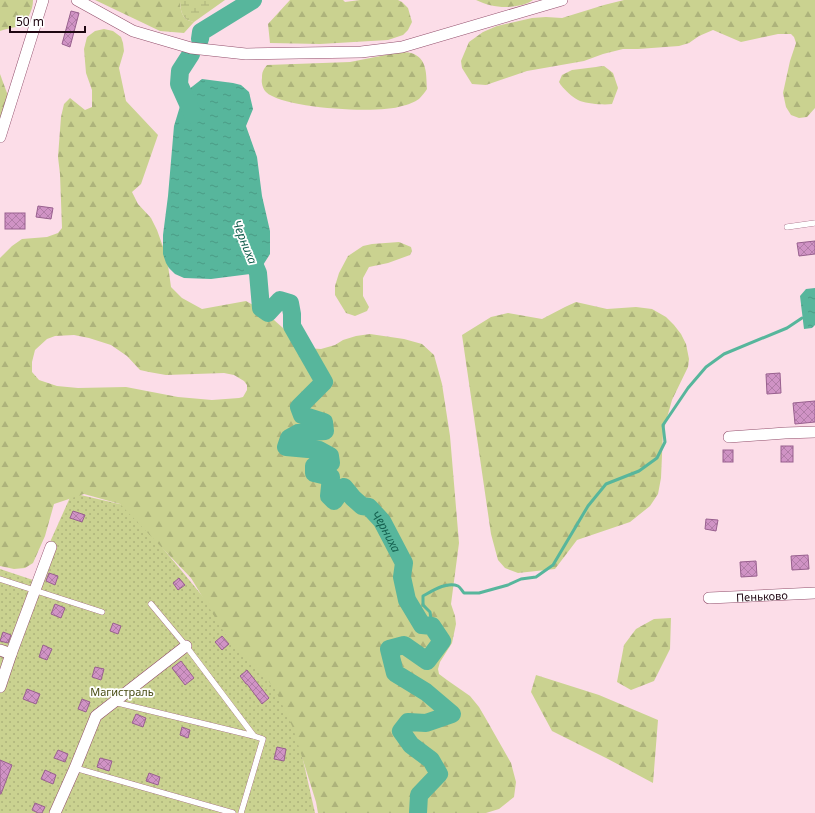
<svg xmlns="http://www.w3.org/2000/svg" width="815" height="813" font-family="'Noto Sans',sans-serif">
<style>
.grass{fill:url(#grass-dots)}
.forest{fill:url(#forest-firs);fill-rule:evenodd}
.wetland{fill:url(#wetland-marsh)}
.water{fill:url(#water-ripples)}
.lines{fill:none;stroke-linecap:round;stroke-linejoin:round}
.stream{stroke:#57b69c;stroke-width:3}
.river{stroke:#57b69c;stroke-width:18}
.building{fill:url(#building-cross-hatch);stroke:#98608e}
.service-casing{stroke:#924f6c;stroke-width:6}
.minor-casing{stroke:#924f6c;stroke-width:12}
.service{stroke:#fff;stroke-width:5.5}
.minor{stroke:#fff;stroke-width:11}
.labels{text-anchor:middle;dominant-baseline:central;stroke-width:3.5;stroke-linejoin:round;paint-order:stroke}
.street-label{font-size:11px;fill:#1e0611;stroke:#fff}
.park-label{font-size:11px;fill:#474b12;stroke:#fff}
.water-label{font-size:12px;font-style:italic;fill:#156150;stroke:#fff}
</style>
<defs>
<pattern id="grass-dots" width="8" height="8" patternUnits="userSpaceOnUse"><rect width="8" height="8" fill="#cad290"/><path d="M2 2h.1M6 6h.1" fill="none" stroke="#adb37b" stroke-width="1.8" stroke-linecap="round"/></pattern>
<pattern id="forest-firs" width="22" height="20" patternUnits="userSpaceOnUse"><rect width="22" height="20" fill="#cad290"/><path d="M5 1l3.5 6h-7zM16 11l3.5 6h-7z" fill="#adb37b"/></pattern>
<pattern id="wetland-marsh" width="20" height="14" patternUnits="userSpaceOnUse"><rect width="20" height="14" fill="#cad290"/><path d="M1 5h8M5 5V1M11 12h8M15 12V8" fill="none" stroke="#adb37b"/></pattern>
<pattern id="water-ripples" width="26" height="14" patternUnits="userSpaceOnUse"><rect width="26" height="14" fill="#57b69c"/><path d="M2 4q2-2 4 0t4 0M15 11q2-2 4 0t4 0" fill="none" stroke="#4b9b85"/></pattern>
<pattern id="building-cross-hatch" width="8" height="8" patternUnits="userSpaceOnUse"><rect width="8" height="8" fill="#d093c5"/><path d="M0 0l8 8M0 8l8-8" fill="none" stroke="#b27da8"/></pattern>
</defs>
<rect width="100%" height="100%" fill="#fcdde8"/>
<polygon class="grass" points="72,493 128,506 290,702 315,813 0,813 0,569 33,580"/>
<g class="forest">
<path d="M 0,0 L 33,0 C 33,11 27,23 16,27 C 11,28 5,29 0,31 Z"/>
<path d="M 95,0 L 180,0 C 180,6 181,16 187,20 C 188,20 193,22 194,22 L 184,33 L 160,31 Z"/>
<polygon points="290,0 343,0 345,2 360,0 398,0 402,2 408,8 412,22 408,30 403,35 388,40 320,44 270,43 268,24"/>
<path d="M 476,0 L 533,0 C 530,2 526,4 522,5 C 506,9 490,7 476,0 Z"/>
<polygon points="624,0 815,0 815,108 807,117 799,118 791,115 786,107 783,93 790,61 796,43 794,37 791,34 778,34 741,42 713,30 699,36 689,43 679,46 638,49 623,49 603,54 584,61 527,71 486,85 472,84 462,68 461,61 469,42 483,32 497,26 532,18 546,17 562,18 604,5"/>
<path d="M 104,29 L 113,31 L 121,37 L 123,43 L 124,51 L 119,68 L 126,101 L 158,135 L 141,184 L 132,192 L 138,204 L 151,218 L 157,230 L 167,258 L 171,287 L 182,298 L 202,309 L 246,301 L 265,312 L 283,328 L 296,343 L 306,348 L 321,349 L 335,345 L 343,340 L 356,336 L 370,334 L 404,339 L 422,344 L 434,355 L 442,384 L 450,436 L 459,543 L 451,604 L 455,616 L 456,624 L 452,643 L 440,662 L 438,669 L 439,674 L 447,680 L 470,696 L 479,707 L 486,719 L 511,763 L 516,782 L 514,797 L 499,809 L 486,813 L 318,813 L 316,802 L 293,728 L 274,687 L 230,642 L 191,578 L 120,504 L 84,494 L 54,504 L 45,536 L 33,563 L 25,568 L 14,569 L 0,566 L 0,258 L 12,246 L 22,239 L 47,237 L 58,233 L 62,228 L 60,174 L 58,157 L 61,117 L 64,104 L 70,98 L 85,110 L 92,107 L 92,90 L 86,73 L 84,49 L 87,37 L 95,31 ZM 74,335 L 89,338 L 111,345 L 127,356 L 140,370 L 149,372 L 166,375 L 224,373 L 234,375 L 244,381 L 247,385 L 247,390 L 243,397 L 239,398 L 212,400 L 178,397 L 126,387 L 78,388 L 57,386 L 39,380 L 32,372 L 32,362 L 35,350 L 47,339 L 55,336 Z"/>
<path d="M 401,52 C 404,52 408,52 411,53 C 428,58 426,75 427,89 C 425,92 422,96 419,99 C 415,102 407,105 402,106 C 380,114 283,109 266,92 C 263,89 261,83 262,78 C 262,72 263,70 267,65 L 350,62 Z"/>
<path d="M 604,66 L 613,73 L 618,88 L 612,104 C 604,105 589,104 580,101 C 574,99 562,88 559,82 L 562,75 L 572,70 Z"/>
<polygon points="0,74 7,93 8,114 0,136"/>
<polygon points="399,242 411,247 412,251 410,255 388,263 369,267 363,278 363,296 369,307 367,311 355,316 346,313 335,295 335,286 339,273 348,256 363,246 372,244"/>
<polygon points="576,302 607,309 636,307 652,309 666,317 674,325 681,334 686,344 689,359 688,367 672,400 663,432 661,478 658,494 650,506 630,522 577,540 555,569 518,573 505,568 498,560 491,534 462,335 491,317 508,313 542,319 565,307"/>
<polygon points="671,618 670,649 654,681 631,690 617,682 624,645 636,629 654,619"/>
<polygon points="536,675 599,695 658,720 653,783 608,759 552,731 531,692"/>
</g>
<path class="wetland" d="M 180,0 L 225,0 L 194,22 C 193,22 188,20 187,20 C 181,16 180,6 180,0 Z"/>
<g class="water">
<polygon points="202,79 233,83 241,85 249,92 253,109 246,126 257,157 262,196 270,231 270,254 258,273 211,279 184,278 175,274 169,268 166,263 163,254 163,235 168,196 174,126 184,93"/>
<polygon points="815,288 815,325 812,328 804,329 800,296 806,289"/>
</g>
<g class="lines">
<path class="stream" d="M 432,626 L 430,612 L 423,605 L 423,596 C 432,591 447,581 458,586 C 460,587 462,591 464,593 L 479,593 L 508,585 L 521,579 L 536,577 L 553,565 L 588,506 L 606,484 L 639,471 L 657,458 L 665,442 L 663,425 L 688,388 L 706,367 L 724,354 L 787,328 L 802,318"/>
<g class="river">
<polyline points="200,39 201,32 253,0"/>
<polyline points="191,54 180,71 179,84 193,115"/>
<path id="s1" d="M 248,250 L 258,273 L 261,308 L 268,313 L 280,300 L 290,303 L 292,314 L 292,326 L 324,382 L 299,407 L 302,415 L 324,422 L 325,431 L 298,433 L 289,438 L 286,447 L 319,450 L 330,456 L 331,463 L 314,466 L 314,473 L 331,477 L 329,496 L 334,501 L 344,487 L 353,498 L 362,506 L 369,507 L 382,521 L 404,563 L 402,577 L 407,600 L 422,625 L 432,626 L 442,641 L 427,661 L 404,645 L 389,649 L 395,673 L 426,692 L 452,714 L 426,723 L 408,722 L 401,731 L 411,745 L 431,760 L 439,774 L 419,795 L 418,813"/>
</g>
</g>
<g class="building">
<polygon points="71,11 79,13 70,47 62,44"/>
<polygon points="38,206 53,208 51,219 36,217"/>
<rect x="5" y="213" width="20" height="16"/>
<polygon points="815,241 815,254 799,256 797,243"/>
<polygon points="780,373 781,393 767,394 766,374"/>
<polygon points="815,401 815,422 795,424 793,403"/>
<rect x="781" y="446" width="12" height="16"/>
<rect x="723" y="450" width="10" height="12"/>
<polygon points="73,511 85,515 82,522 70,518"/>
<polygon points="706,519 718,520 716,531 705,529"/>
<polygon points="808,555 809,569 792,570 791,556"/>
<polygon points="756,561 757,576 741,577 740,562"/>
<polygon points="49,573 58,576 55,585 46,581"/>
<polygon points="179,578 185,585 178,590 173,583"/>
<polygon points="55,604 65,608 61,618 51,614"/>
<polygon points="113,623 121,626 118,634 110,631"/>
<polygon points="3,632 11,635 8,643 0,641"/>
<polygon points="222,636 229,644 222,650 215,642"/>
<polygon points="43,645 52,649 47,660 39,657"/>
<polygon points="181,661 194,678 185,685 172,668"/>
<polygon points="95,667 104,669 101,680 92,677"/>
<polygon points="247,670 269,698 262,704 247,684 246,684 240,676"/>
<polygon points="27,689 40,694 36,704 23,699"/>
<polygon points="82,699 90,702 86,712 78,709"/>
<polygon points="136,714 146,718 143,727 132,723"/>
<polygon points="182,727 190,730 188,738 180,735"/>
<polygon points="277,747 286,749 284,761 274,759"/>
<polygon points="58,750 68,754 65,762 54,758"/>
<polygon points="100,758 112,761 109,771 97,767"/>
<polygon points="0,760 12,765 1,794 0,794"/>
<polygon points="45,770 56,775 53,784 41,779"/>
<polygon points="149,773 160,777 158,785 146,781"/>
<polygon points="35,803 45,807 42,813 38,813 32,810"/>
</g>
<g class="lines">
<g class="service-casing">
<g id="service">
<polyline points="787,227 815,223"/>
<polyline points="0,579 102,612"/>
<polyline points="114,702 254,736 186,646 151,604"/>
<polyline points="75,768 233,813"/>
<polyline points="241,813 263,739 254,736"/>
</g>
</g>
<g class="minor-casing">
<g id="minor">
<polyline points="77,0 133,31 191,48 246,54 361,52 402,47 562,0"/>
<polyline points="0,137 43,0"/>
<polyline points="729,437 785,433 815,432"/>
<path id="s2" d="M 709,598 L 815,593"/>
<polyline points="0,650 11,654 0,687"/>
<polyline points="11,654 51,547"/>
<polyline points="55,813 75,768 96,716 186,646"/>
</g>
</g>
<use href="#service" class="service"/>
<use href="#minor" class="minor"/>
</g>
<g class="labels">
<g class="street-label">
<text stroke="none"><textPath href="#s2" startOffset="53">Пеньково</textPath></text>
</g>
<g class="park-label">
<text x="122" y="691">Магистраль</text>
</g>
<g class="water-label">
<text transform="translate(245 242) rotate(68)">Черниха</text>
<text stroke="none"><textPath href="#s1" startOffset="509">Черниха</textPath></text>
</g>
</g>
<path d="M10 26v6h75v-6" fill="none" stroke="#1e0611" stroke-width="2"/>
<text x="16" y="26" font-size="12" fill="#1e0611" stroke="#ffffff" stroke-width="3" paint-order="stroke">50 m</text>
</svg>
